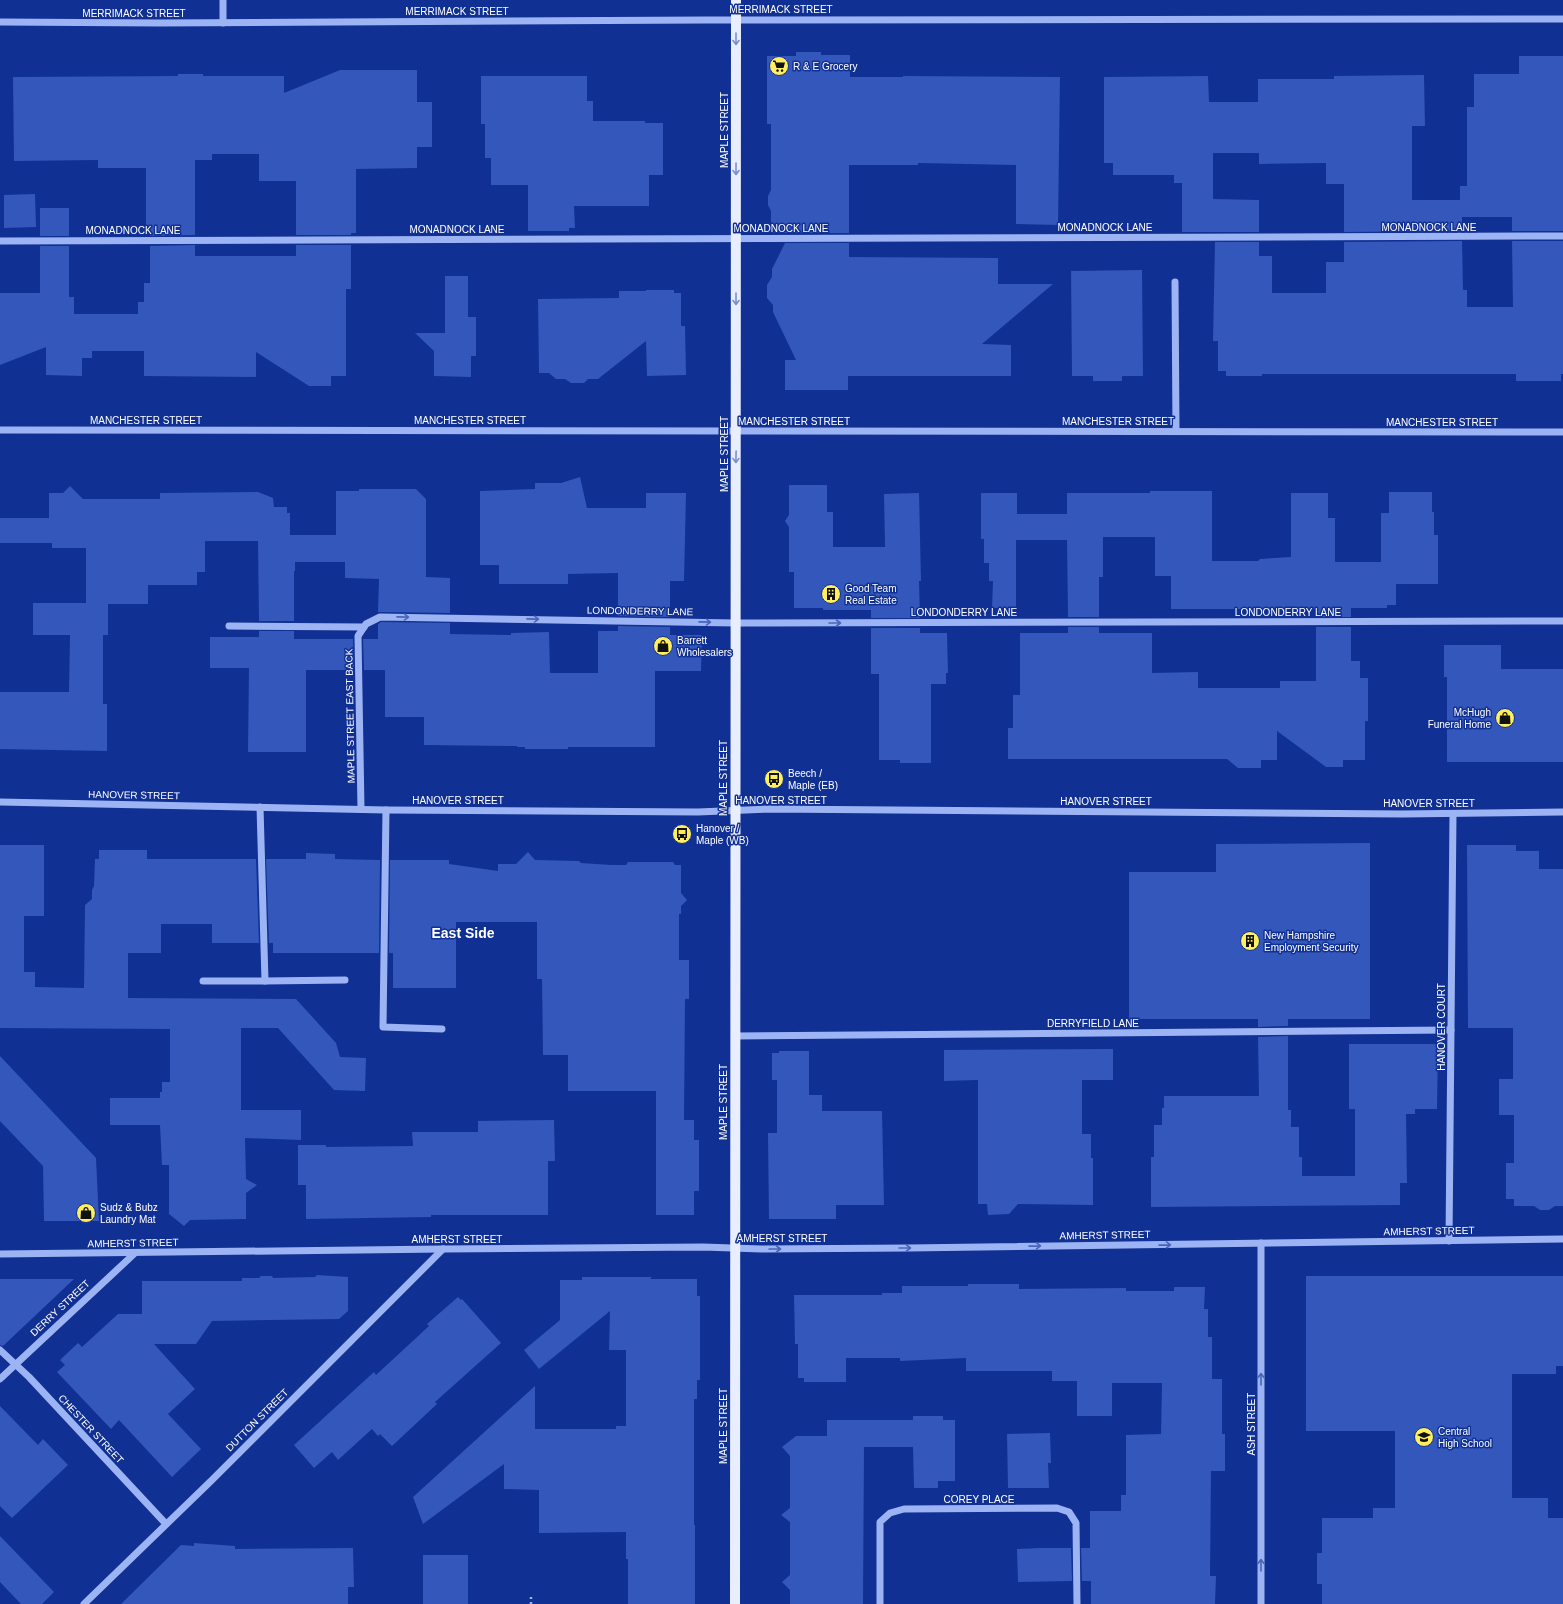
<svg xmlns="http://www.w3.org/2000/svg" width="1563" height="1604" font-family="Arial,sans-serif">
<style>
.building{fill:#3457bb}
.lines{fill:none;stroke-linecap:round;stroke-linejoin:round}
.path{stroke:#9db4f4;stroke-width:2.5;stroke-dasharray:2 3;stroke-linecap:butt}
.minor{stroke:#9db4f4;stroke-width:7}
.major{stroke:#e9eeff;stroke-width:10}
.oneway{stroke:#7c8fc9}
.oneway2{stroke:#4865ba}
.labels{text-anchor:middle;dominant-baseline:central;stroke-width:3;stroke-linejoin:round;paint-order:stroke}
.street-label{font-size:10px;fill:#fff;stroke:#103093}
.poi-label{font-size:10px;fill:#fff;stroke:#103093;text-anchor:start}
.district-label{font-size:14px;font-weight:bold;fill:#fff;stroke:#103093}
</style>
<rect width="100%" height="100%" fill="#103093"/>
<g class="building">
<polygon points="796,52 821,52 821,55 850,55 850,77 903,77 903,76 1060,77 1058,225 1016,224 1016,165 918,163 918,165 849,165 849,233 771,233 771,211 768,205 768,196 771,190 771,124 767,124 767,56 796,56"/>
<polygon points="1519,56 1563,56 1563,231 1512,231 1512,217 1462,217 1462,231 1344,232 1344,184 1326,184 1326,163 1259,164 1259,153 1213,153 1213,199 1259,200 1259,232 1182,232 1182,183 1174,183 1174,175 1113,175 1113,163 1104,163 1104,77 1208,76 1209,102 1258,102 1258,79 1334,79 1334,76 1424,75 1425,126 1412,126 1412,200 1460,200 1460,186 1467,186 1467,107 1474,107 1474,74 1519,74"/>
<polygon points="340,70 417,70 417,102 432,102 432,147 417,147 417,168 356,169 356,233 351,233 351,235 296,235 296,181 259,181 259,154 212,154 212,160 195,160 195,235 150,236 150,234 146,234 146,168 98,168 98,160 14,161 13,77 178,76 178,74 203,74 203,76 284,76 284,93"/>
<polygon points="481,76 587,76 587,101 593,101 593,121 645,121 645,123 663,123 663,175 649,175 649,206 574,206 575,228 569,228 569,231 528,231 528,185 491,185 491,158 485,158 485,124 481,124"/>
<polygon points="35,194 36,227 4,228 4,195"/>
<rect x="40" y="208" width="29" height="28"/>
<polygon points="1462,241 1463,290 1467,290 1467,307 1513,307 1512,241 1563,241 1563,374 1561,374 1561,381 1516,381 1516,374 1262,374 1262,376 1226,376 1226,371 1218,371 1218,341 1213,341 1215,242 1259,242 1259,256 1272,256 1272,293 1326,293 1326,262 1344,262 1344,242"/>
<polygon points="785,243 849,243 849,257 998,258 998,284 1053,284 982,344 1011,345 1011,376 848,376 848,390 785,390 785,360 796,360 773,312 773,305 767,298 767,285 772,277 772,269"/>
<polygon points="195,245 195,256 296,256 296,245 351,245 351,289 346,289 346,376 331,376 331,386 309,386 256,352 256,377 144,376 144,351 92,351 92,358 82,358 82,376 46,375 46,347 0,365 0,293 40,293 40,246 69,246 69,297 74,297 74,314 138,314 138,302 144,302 144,283 150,283 150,246"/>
<polygon points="1142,270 1143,376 1122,376 1122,381 1093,381 1093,376 1072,376 1071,271"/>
<polygon points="445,276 468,276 468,317 476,317 476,356 471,356 471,377 434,376 434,351 415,333 445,333"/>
<polygon points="646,290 674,290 674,293 681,293 681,326 685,326 686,375 647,376 646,341 598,379 588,379 584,383 571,383 565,379 556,379 549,373 539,373 538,299 619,298 619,291 646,291"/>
<polygon points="580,477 587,508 646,508 646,493 686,493 684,581 670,581 670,617 618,616 618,573 568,574 568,584 499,584 499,565 480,565 480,491 535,489 535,483 561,483"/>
<polygon points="789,485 827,485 827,512 833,512 833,547 885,547 884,494 919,493 921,581 919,581 920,618 871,618 871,610 823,610 823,608 794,608 794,572 789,572 789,527 785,521 789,515"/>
<polygon points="70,486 83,499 160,499 160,493 258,492 273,498 274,507 287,507 287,513 290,513 290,535 336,535 336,491 359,491 359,489 416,489 426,499 426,577 450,578 450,613 378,612 379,579 345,578 345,562 295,562 295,571 294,571 294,621 259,621 258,541 205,541 205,572 197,572 197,585 148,585 148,604 108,604 108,635 103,635 103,704 107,704 107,751 0,749 0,692 69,692 70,635 33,635 33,603 86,603 86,548 52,548 52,543 0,543 0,518 49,518 49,493 63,493"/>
<polygon points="1150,491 1212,491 1212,561 1258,561 1260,559 1291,557 1291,493 1328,493 1328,518 1335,518 1335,562 1381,562 1381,513 1389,513 1389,492 1432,492 1432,512 1434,512 1434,535 1438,535 1438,584 1396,584 1396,605 1387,605 1387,608 1351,608 1351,617 1316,617 1316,609 1171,609 1171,576 1155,576 1155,537 1103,537 1103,577 1099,577 1099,617 1068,617 1067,540 1016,540 1016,608 992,608 993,581 989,581 989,563 984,563 984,539 981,539 981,493 1017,493 1017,514 1067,514 1067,493 1150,493"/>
<polygon points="381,622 450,623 450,634 511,635 511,633 549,632 550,673 598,673 598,631 618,631 618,626 670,627 670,635 702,635 701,671 655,671 655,747 568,747 568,749 525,749 525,747 517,747 517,746 424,745 424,717 385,717 385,670 364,670 363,639 378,639 378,624"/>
<polygon points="1068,627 1099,627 1099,633 1152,633 1152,673 1198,672 1198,688 1280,688 1280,681 1316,681 1316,627 1351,627 1351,661 1360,661 1360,678 1368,678 1368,721 1365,721 1365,760 1343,760 1343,767 1326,767 1277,731 1277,760 1261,760 1261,768 1238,768 1227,759 1008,759 1008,728 1013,728 1013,695 1020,695 1020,633 1068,633"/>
<polygon points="871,628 920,628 920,633 947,633 948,673 946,673 946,684 931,684 931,763 900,763 900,760 879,760 879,674 871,674"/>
<polygon points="259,631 294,631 294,639 353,639 354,670 306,670 306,752 248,752 249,668 210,668 210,637 259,637"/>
<polygon points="1444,645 1501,645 1501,669 1563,669 1563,762 1447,762 1447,677 1444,677"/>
<polygon points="1370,843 1370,1019 1288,1019 1288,1026 1258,1027 1258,1019 1129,1019 1129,872 1216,872 1216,844"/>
<polygon points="0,845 44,845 44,916 24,916 24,972 35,972 35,987 84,988 85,905 92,899 92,890 94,886 95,859 99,859 99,850 147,850 147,859 256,859 259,943 212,943 212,924 161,924 161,953 128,953 128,998 296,999 336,1043 340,1057 366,1058 365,1091 334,1090 278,1028 241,1028 241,1110 301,1110 301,1140 245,1138 246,1179 257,1185 246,1193 246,1219 190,1220 184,1226 169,1214 169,1165 162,1165 160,1125 110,1125 110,1098 160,1098 160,1092 162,1092 162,1082 170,1082 170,1029 0,1028"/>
<polygon points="1467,845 1516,845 1516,851 1539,851 1539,869 1563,869 1563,1206 1555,1206 1549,1210 1540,1210 1534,1206 1514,1206 1514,1199 1506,1199 1506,1163 1514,1163 1514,1115 1499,1115 1499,1079 1513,1079 1513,1028 1468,1028"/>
<polygon points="528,852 535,860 579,861 581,863 611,865 626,865 628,862 673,862 675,865 681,865 681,893 687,900 681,906 681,914 679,914 679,960 689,960 689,999 685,999 684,1120 694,1120 694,1140 699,1140 699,1191 694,1191 694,1215 656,1215 656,1091 568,1091 568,1055 543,1055 542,979 537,979 537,922 456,922 456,988 393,988 393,953 389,953 390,860 449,860 449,864 498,871 498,864 516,864"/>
<polygon points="306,853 335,854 335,859 380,860 379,953 273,953 273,943 269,943 266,859 306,859"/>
<polygon points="1288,1036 1288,1110 1291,1110 1291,1127 1299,1127 1299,1157 1302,1157 1302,1176 1355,1176 1355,1109 1349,1109 1349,1044 1438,1044 1437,1109 1415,1109 1415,1114 1406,1114 1407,1183 1400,1183 1400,1205 1151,1207 1151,1157 1154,1157 1154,1125 1162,1125 1162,1108 1164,1108 1164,1096 1259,1096 1258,1037"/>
<polygon points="1113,1049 1113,1080 1082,1080 1082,1134 1091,1134 1091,1158 1093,1158 1093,1205 1018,1204 1009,1214 988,1215 987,1204 978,1204 978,1080 944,1081 944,1050"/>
<polygon points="779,1051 809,1051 809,1095 822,1095 822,1111 882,1111 884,1205 836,1205 836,1219 769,1219 768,1133 777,1133 777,1080 772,1080 772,1053 779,1053"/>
<polygon points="0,1056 96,1158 99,1221 44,1221 43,1166 0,1121"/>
<polygon points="554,1120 555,1161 548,1161 548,1215 431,1215 431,1217 306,1219 306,1185 298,1185 298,1145 326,1145 326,1147 413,1146 412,1132 478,1132 478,1121"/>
<polygon points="317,1275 348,1277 348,1311 339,1319 212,1321 196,1344 154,1344 195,1389 168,1414 201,1449 172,1477 119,1420 111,1429 57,1372 65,1365 60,1360 78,1343 82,1347 118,1314 142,1314 142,1281 242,1281 242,1278 259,1278 261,1276 272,1276 273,1278 315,1277"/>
<polygon points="1306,1276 1563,1276 1563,1366 1556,1366 1556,1374 1512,1374 1512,1498 1548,1498 1548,1518 1563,1518 1563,1604 1322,1604 1322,1584 1317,1584 1317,1553 1322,1553 1322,1518 1373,1518 1373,1508 1395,1508 1395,1431 1306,1431"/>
<polygon points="582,1277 652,1277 650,1279 697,1279 697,1296 700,1296 700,1380 697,1380 697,1399 694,1399 694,1525 695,1525 695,1604 628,1604 628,1559 626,1559 626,1532 539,1533 539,1490 504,1489 504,1464 423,1524 413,1497 535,1386 535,1429 616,1429 616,1426 626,1426 626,1350 609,1350 610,1311 539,1369 524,1350 560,1320 560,1280 582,1280"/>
<polygon points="0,1279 74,1279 3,1346 0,1345"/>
<polygon points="968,1284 1019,1284 1019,1289 1126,1288 1126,1291 1174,1291 1174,1287 1205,1287 1204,1309 1208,1309 1208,1337 1212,1337 1212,1379 1222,1379 1222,1434 1225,1434 1225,1471 1211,1471 1210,1576 1216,1576 1215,1604 1091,1604 1091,1581 1082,1581 1081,1548 1090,1548 1090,1511 1121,1511 1121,1495 1126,1495 1126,1435 1161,1434 1162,1383 1112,1383 1112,1416 1077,1416 1077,1381 1052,1381 1052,1371 966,1371 966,1358 900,1361 900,1358 846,1358 846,1382 804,1382 804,1378 798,1378 798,1344 795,1344 794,1295 882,1295 882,1293 902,1293 902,1286 968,1286"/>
<polygon points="458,1297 461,1300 462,1299 501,1343 435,1402 437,1404 392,1446 380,1434 378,1436 372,1429 338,1460 332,1452 314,1468 294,1445 374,1372 376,1375 429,1326 427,1324"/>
<polygon points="0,1406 38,1445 43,1439 68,1465 12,1518 0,1506"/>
<polygon points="913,1416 943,1416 943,1420 955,1420 955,1481 938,1481 938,1488 914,1488 913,1447 864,1447 863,1604 790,1604 790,1590 782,1582 790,1575 790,1522 781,1515 790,1508 790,1456 782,1447 796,1436 827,1436 827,1420 913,1420"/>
<polygon points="1050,1433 1051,1463 1048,1463 1049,1488 1008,1488 1007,1434"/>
<polygon points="0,1536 54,1592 42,1604 21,1604 0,1582"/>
<polygon points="194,1543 235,1546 235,1549 353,1548 354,1587 348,1587 348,1604 121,1604 181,1545 194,1546"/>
<polygon points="1041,1548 1071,1548 1072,1581 1018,1582 1017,1549"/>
<rect x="423" y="1555" width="45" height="49"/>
</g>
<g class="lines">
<polyline class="path" points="531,1597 531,1604"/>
<g class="minor">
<polyline points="223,0 223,23"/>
<polyline points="0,22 159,23 705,20 1563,19"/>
<polyline points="0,241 1563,236"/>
<polyline points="1175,282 1176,431"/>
<polyline points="0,430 1563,432"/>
<polyline points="229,626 364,627"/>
<polyline points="0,802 386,810 698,812 771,809 1402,814 1563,812"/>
<polyline points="260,807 265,981 345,980"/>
<polyline points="361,809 358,636 366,624 380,617 736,623 1563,621"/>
<polyline points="386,810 383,1027 442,1029"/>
<polyline points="203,981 265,981"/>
<polyline points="735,1036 1451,1030"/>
<polyline points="1449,1241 1453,814"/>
<polyline points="1261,1243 1261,1604"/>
<polyline points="0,1254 443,1249 703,1247 761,1249 909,1248 1563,1239"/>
<polyline points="0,1350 29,1377 166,1524"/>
<polyline points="0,1379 135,1253"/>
<polyline points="84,1604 212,1480 443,1249"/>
<polyline points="880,1604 880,1522 890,1513 904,1509 1057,1508 1069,1512 1076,1523 1077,1604"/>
</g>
<polyline class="major" points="735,1604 736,0"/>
</g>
<defs><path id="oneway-shaft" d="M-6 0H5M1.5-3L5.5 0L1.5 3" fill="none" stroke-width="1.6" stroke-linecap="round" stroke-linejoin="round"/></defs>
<g class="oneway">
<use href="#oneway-shaft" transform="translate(736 39) rotate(90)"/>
<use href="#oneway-shaft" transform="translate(736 169) rotate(90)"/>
<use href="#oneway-shaft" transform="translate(736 299) rotate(90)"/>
<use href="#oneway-shaft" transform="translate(736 457) rotate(91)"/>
</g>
<g class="oneway2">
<use href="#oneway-shaft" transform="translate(403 617) rotate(1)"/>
<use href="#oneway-shaft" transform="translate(533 619) rotate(1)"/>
<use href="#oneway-shaft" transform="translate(705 622) rotate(1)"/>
<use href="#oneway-shaft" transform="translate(835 623)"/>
<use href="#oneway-shaft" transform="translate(1165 1245) rotate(-1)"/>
<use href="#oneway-shaft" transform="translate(1035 1246) rotate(-1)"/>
<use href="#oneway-shaft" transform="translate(905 1248)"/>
<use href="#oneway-shaft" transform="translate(775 1249)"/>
<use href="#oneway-shaft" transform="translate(1261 1379) rotate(-90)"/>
<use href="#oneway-shaft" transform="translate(1261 1565) rotate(-90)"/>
</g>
<defs>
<g id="supermarket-disc" transform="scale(1)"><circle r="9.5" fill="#ffef5f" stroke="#103093"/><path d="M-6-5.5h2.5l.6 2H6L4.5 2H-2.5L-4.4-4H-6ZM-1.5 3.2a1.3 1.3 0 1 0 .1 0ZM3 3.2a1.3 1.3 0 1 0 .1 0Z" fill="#111"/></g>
<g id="building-disc" transform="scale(1)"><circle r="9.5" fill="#ffef5f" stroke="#103093"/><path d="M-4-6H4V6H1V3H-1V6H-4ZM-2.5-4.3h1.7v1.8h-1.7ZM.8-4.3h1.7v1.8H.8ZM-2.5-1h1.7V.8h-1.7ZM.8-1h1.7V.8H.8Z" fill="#111"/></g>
<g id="shop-disc" transform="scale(1)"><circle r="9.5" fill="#ffef5f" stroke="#103093"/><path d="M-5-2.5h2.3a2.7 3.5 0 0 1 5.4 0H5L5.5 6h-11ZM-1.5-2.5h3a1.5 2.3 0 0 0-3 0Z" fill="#111"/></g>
<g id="bus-disc" transform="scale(1)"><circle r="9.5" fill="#ffef5f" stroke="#103093"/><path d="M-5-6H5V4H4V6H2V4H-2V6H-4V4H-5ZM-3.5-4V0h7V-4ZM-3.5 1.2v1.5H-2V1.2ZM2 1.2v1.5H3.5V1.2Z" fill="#111"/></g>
<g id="school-disc" transform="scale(1)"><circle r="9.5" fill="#ffef5f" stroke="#103093"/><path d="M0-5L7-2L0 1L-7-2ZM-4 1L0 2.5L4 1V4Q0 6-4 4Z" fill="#111"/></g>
</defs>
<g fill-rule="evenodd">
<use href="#supermarket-disc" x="779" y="66"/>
<use href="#building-disc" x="831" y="594"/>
<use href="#shop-disc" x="663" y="646"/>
<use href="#shop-disc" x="1505" y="718"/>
<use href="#bus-disc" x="774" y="779"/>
<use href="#bus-disc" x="682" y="834"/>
<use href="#building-disc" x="1250" y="941"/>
<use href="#shop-disc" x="86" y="1213"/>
<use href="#school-disc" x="1424" y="1437"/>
</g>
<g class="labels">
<g class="street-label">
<text x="781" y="9">MERRIMACK STREET</text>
<text x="457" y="11">MERRIMACK STREET</text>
<text x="134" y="13">MERRIMACK STREET</text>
<text transform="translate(724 130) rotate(-90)">MAPLE STREET</text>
<text x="1105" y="227">MONADNOCK LANE</text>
<text x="1429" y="227">MONADNOCK LANE</text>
<text x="781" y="228">MONADNOCK LANE</text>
<text x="457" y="229">MONADNOCK LANE</text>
<text x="133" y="230">MONADNOCK LANE</text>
<text x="146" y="420">MANCHESTER STREET</text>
<text x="470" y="420">MANCHESTER STREET</text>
<text x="794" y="421">MANCHESTER STREET</text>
<text x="1118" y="421">MANCHESTER STREET</text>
<text x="1442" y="422">MANCHESTER STREET</text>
<text transform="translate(724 454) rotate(-90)">MAPLE STREET</text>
<text transform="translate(640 611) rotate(1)">LONDONDERRY LANE</text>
<text x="964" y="612">LONDONDERRY LANE</text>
<text x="1288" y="612">LONDONDERRY LANE</text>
<text transform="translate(350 716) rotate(-91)">MAPLE STREET EAST BACK</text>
<text transform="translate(723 778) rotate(-90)">MAPLE STREET</text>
<text transform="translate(134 795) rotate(1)">HANOVER STREET</text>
<text x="458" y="800">HANOVER STREET</text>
<text x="781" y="800">HANOVER STREET</text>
<text x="1106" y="801">HANOVER STREET</text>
<text x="1429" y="803">HANOVER STREET</text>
<text x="1093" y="1023">DERRYFIELD LANE</text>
<text transform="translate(1441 1027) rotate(-90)">HANOVER COURT</text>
<text transform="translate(723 1102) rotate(-90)">MAPLE STREET</text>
<text transform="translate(1429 1231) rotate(-1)">AMHERST STREET</text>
<text transform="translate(1105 1235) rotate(-1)">AMHERST STREET</text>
<text x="782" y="1238">AMHERST STREET</text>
<text x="457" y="1239">AMHERST STREET</text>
<text transform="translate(133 1243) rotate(-1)">AMHERST STREET</text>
<text transform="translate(60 1308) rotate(-43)">DERRY STREET</text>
<text transform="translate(257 1420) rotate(-45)">DUTTON STREET</text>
<text transform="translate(1251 1424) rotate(-90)">ASH STREET</text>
<text transform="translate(723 1426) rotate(-90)">MAPLE STREET</text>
<text transform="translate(91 1429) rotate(47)">CHESTER STREET</text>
<text x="979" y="1499">COREY PLACE</text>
</g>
<g class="poi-label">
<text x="793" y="66">R &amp; E Grocery</text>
<text x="845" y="588">Good Team<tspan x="845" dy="12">Real Estate</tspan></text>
<text x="677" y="640">Barrett<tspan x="677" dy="12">Wholesalers</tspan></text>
<text x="1491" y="712" text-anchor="end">McHugh<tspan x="1491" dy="12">Funeral Home</tspan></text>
<text x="788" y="773">Beech /<tspan x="788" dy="12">Maple (EB)</tspan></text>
<text x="696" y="828">Hanover /<tspan x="696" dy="12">Maple (WB)</tspan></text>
<text x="1264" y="935">New Hampshire<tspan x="1264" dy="12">Employment Security</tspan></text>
<text x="100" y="1207">Sudz &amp; Bubz<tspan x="100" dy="12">Laundry Mat</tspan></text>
<text x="1438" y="1431">Central<tspan x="1438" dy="12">High School</tspan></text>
</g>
<g class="district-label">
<text x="463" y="933">East Side</text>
</g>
</g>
</svg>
